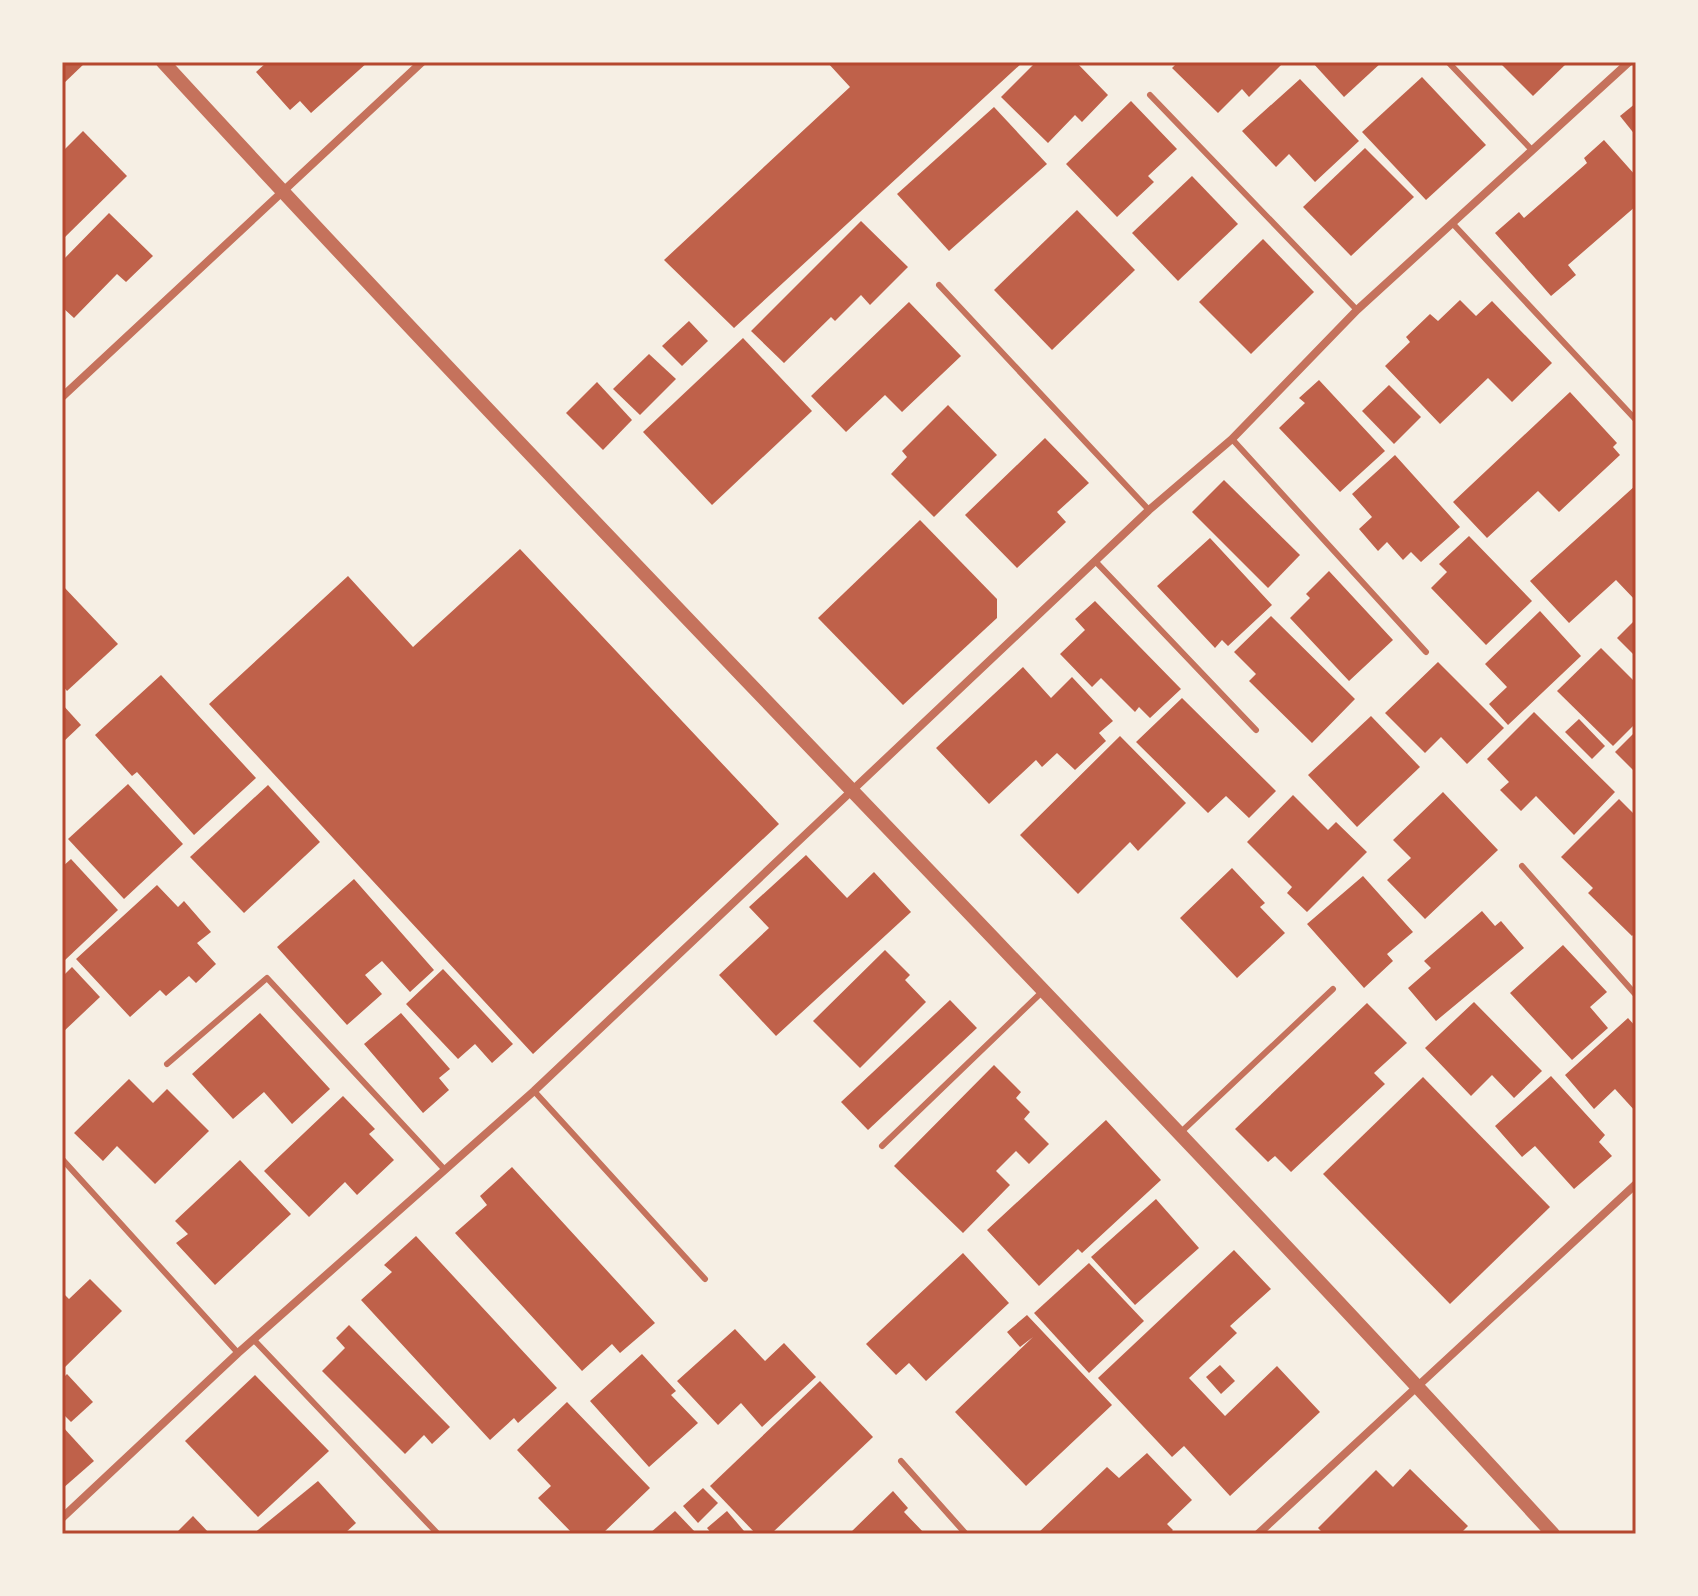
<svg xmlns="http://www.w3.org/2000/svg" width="1698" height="1596" font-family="'Golos Text',sans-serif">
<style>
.building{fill:#bf614a}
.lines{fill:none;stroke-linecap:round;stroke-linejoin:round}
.service{stroke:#c5725c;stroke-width:6}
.minor{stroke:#c5725c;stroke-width:8}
.tertiary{stroke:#c5725c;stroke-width:14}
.neatline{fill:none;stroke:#b5482f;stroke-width:3}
</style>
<rect width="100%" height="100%" fill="#f6efe4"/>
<g class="building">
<polygon points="62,62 86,62 62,85"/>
<polygon points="267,62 368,62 311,113 300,101 290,110 256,72"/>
<polygon points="827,62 1023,62 734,328 664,260 850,87"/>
<polygon points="1036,62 1076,62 1108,95 1082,122 1075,115 1048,143 1001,97"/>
<polygon points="1178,62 1284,62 1249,97 1242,89 1218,113 1172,68"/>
<polygon points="1312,62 1382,62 1344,97"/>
<polygon points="1499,62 1568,62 1533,96"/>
<polygon points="1422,77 1486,145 1426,200 1362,132"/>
<polygon points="1300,79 1359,141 1315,182 1289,154 1276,167 1242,131"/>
<polygon points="1131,101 1177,149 1148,176 1154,182 1117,217 1066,164"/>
<polygon points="1636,103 1636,136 1620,116"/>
<polygon points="994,107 1047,164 949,251 897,194"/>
<polygon points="83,131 127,176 62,240 62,152"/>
<polygon points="1604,140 1636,176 1636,206 1568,265 1576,275 1551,296 1495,233 1519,212 1524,218 1587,163 1584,158"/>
<polygon points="1365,148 1414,197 1351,256 1303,207"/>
<polygon points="1192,176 1238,224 1178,281 1132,233"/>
<polygon points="1077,210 1135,270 1052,350 994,290"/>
<polygon points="109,213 153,256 126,282 117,274 74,318 62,307 62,261"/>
<polygon points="861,221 908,267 870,305 861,295 835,321 831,317 784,363 751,331"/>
<polygon points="1263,239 1314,292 1251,354 1199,302"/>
<polygon points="1460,300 1476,316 1492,301 1552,363 1512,402 1488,378 1440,424 1385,366 1410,342 1406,337 1430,314 1438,321"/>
<polygon points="909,302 961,356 902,412 885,395 846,432 811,396"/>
<polygon points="689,321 708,341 682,366 662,346"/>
<polygon points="743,338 812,411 712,505 643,432"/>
<polygon points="649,354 676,379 640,415 613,389"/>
<polygon points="1319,380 1385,451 1340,492 1279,428 1305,403 1299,398"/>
<polygon points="597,382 632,420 603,450 566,413"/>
<polygon points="1389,385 1421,417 1394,444 1362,411"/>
<polygon points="1570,392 1617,443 1613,447 1620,455 1559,512 1538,491 1487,538 1453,502"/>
<polygon points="948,405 997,455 934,517 891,474 907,457 902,451"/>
<polygon points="1045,438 1089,483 1057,512 1066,522 1017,568 965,515"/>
<polygon points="1395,455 1460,527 1421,562 1411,552 1403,560 1387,542 1378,551 1359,529 1372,517 1352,494"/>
<polygon points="1224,480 1300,555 1268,588 1192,512"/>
<polygon points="1636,485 1636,601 1616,580 1569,623 1530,581"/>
<polygon points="920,520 997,599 997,618 903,705 818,618"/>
<polygon points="1469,536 1532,601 1486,645 1431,588 1447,572 1439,564"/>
<polygon points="1210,538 1272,605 1228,646 1222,640 1215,648 1157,586"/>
<polygon points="520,549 779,824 533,1054 209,704 348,576 413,647"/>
<polygon points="1329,571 1393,640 1349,681 1290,618 1310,598 1306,594"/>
<polygon points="62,585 118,644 67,691 62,685"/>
<polygon points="1095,601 1181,689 1150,718 1139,707 1135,712 1101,678 1092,687 1060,654 1085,630 1075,619"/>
<polygon points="1540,611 1581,656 1508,725 1489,704 1507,687 1485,664"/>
<polygon points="1271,616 1355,699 1312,743 1249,681 1256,674 1234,652"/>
<polygon points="1636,619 1636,657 1617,638"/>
<polygon points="1601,648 1636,683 1636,723 1613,746 1557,691"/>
<polygon points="1438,662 1504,728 1467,764 1441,737 1425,753 1385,713"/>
<polygon points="1023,667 1051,698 1072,677 1113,721 1099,733 1106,741 1075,770 1057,753 1042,767 1036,760 989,804 936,748"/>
<polygon points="161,675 256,778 194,835 137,772 132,776 95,735"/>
<polygon points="1182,698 1276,791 1249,818 1226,796 1208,813 1136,742"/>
<polygon points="62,704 81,725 62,743"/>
<polygon points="1534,712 1615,792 1574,835 1536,796 1521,811 1500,790 1509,782 1487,759"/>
<polygon points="1371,716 1420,767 1357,827 1308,775"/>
<polygon points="1579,719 1605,746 1592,759 1565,732"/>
<polygon points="1636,731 1636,773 1615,752"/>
<polygon points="1120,736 1186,803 1138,851 1130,842 1078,894 1020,835"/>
<polygon points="128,784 183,844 124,899 68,839"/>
<polygon points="268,785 320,842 244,913 190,857"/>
<polygon points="1443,792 1498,850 1425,919 1387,880 1411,858 1393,840"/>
<polygon points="1293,795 1328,830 1336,822 1367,852 1307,912 1287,893 1292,887 1247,842"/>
<polygon points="1619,799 1636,816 1636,932 1632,936 1588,893 1593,888 1561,857"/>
<polygon points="806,855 847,898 874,872 911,912 776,1036 719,975 769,928 749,907"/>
<polygon points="71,859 118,910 64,961 62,867"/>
<polygon points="1232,868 1265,903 1260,907 1285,933 1237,978 1180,918"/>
<polygon points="1363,876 1413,932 1387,954 1393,961 1364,988 1307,924"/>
<polygon points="354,879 434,970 410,992 382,961 365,975 382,994 347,1025 277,947"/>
<polygon points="157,885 178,907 184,901 211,932 197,943 216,964 196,983 189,976 166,996 160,990 130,1017 76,959"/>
<polygon points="1482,911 1495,926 1501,921 1524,948 1436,1021 1408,988 1431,968 1424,961"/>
<polygon points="1563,945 1607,992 1590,1007 1608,1028 1572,1060 1510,993"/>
<polygon points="885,950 910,975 905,980 926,1002 860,1068 813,1021"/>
<polygon points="72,967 100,997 62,1033 62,977"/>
<polygon points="443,969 513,1044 492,1063 475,1044 458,1059 406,1004"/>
<polygon points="950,1000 977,1028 868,1130 841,1102"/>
<polygon points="1474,1002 1542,1071 1514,1098 1492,1075 1471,1096 1425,1048"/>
<polygon points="1367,1003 1407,1043 1374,1073 1385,1084 1291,1172 1275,1156 1268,1162 1235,1129"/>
<polygon points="260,1013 330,1089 292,1124 264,1092 233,1119 192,1074"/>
<polygon points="401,1013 450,1069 439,1078 449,1090 423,1113 364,1044"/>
<polygon points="1628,1018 1636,1027 1636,1112 1615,1089 1594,1109 1565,1075"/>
<polygon points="994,1065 1021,1092 1016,1098 1030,1112 1024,1119 1049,1144 1029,1164 1016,1151 996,1171 1010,1185 963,1233 894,1166"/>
<polygon points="1551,1076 1605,1135 1599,1142 1612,1156 1574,1189 1535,1146 1522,1157 1495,1126"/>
<polygon points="1423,1077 1550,1207 1450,1304 1323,1174"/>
<polygon points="129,1079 153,1103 167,1089 209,1131 155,1184 117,1146 103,1161 74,1133"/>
<polygon points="343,1096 375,1129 369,1134 394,1160 357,1195 345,1182 309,1217 264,1171"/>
<polygon points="1106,1120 1161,1180 1082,1253 1078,1249 1039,1286 987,1230"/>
<polygon points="240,1160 291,1214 215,1285 176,1243 188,1234 175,1221"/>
<polygon points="512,1167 655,1323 620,1353 612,1344 582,1371 455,1233 487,1205 480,1196"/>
<polygon points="1156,1199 1199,1248 1135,1305 1091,1257"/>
<polygon points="416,1236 557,1388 518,1423 514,1418 490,1440 361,1300 392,1272 384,1265"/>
<polygon points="1234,1250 1271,1289 1230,1326 1237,1333 1189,1378 1225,1416 1277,1366 1320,1412 1230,1496 1184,1446 1172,1457 1098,1378"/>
<polygon points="963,1253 1009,1303 926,1381 909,1363 896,1375 866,1344"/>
<polygon points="1089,1263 1144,1321 1089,1373 1034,1313"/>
<polygon points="90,1279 122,1311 62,1370 62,1292 69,1299"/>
<polygon points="1027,1315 1112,1405 1026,1486 955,1412 1033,1337 1020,1347 1007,1332"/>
<polygon points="349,1325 450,1427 432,1444 424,1435 405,1454 322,1371 345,1348 336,1338"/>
<polygon points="735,1329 765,1361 784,1343 816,1377 762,1427 741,1403 718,1425 677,1381"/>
<polygon points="642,1354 676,1391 671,1395 698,1423 649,1467 590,1401"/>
<polygon points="1220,1365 1235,1381 1221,1394 1206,1377"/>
<polygon points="67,1374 93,1402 71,1422 62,1413 62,1379"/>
<polygon points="255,1375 329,1451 258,1517 185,1441"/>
<polygon points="820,1381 873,1437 771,1534 756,1534 710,1486"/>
<polygon points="567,1402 650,1488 602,1534 573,1534 538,1498 551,1486 517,1450"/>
<polygon points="62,1426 94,1461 62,1489"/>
<polygon points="1147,1453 1192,1500 1167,1524 1173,1530 1169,1534 1037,1534 1107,1467 1119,1478"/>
<polygon points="1410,1469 1468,1526 1460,1534 1324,1534 1318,1528 1376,1470 1393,1487"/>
<polygon points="318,1481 356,1523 344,1534 253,1534"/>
<polygon points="703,1488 718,1503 698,1523 683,1506"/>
<polygon points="893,1491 908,1508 904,1512 925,1534 849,1534"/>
<polygon points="675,1511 697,1534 649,1534"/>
<polygon points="727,1511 744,1531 712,1534 707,1528"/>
<polygon points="193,1516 210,1534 175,1534"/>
</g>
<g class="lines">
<g class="service">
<polyline points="1448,62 1531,149"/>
<polyline points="1150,95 1357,310"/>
<polyline points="1454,225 1636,420"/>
<polyline points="939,285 1149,510"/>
<polyline points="1232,439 1426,652"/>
<polyline points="1096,562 1256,730"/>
<polyline points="1522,866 1636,995"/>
<polyline points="167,1064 267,978 445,1170"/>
<polyline points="534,1091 705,1279"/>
<polyline points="1179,1134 1333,989"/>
<polyline points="882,1146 1043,991"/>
<polyline points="62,1159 238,1353"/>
<polyline points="254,1340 438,1534"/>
<polyline points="901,1461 966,1534"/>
</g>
<g class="minor">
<polyline points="62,397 422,62"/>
<polyline points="62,1518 238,1353 534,1091 1149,510 1232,439 1357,310 1629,62"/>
<polyline points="1258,1534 1636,1184"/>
</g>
<path class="tertiary" d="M 163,62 C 620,559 1098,1036 1553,1534"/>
</g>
<rect width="1698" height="1596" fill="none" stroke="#f6efe4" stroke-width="128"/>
<rect x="64" y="64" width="1570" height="1468" class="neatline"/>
</svg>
